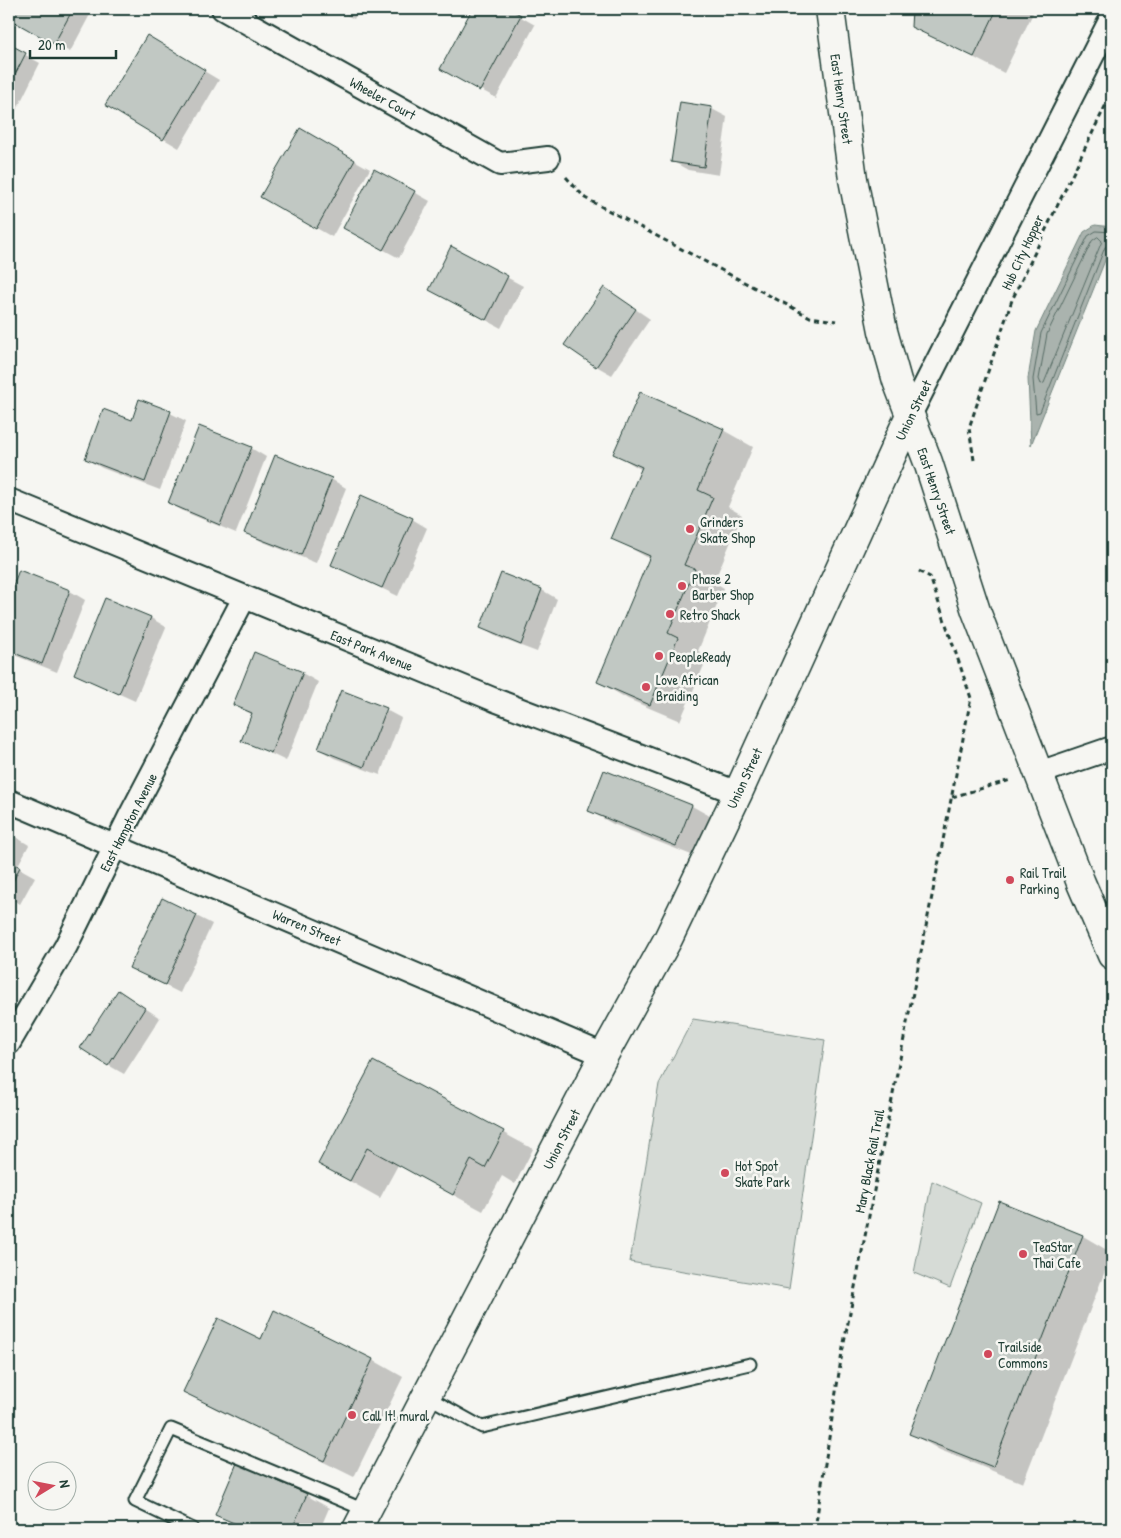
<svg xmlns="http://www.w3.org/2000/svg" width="1121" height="1538" font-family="'Patrick Hand',sans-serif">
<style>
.green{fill:#d6dbd6;stroke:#7a8c85}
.water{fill:#aab3ae;stroke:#72847d}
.shadow{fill:#0003}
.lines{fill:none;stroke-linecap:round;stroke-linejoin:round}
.shore{stroke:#576c65;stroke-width:1}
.building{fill:#c1c8c3;stroke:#1f3d34}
.service-casing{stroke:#1f3d34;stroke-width:15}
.minor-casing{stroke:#1f3d34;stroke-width:26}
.secondary-casing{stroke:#1f3d34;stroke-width:31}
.path{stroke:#1f3d34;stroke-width:3;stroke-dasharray:5 4;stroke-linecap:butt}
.service{stroke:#f6f6f2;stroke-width:11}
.minor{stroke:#f6f6f2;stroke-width:22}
.secondary{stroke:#f6f6f2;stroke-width:28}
.poi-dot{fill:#d1495b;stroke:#f6f6f2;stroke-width:2}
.labels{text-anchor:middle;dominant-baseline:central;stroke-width:5;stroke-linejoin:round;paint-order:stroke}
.street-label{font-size:14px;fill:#1f3d34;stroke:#f6f6f2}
.poi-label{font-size:14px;fill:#1f3d34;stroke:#f6f6f2;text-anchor:start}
</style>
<rect width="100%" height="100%" fill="#f6f6f2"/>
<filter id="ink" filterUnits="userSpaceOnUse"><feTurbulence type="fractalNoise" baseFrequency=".02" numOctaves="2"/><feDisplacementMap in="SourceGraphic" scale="10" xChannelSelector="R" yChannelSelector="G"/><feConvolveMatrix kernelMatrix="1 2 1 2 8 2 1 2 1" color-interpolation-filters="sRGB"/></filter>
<g filter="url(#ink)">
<g class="green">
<polygon points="693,1019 825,1040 789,1289 630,1262 659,1084"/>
<polygon points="932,1181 981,1203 950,1288 914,1273"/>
</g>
<polygon class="water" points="1095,225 1112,227 1112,243 1031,445 1028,378 1036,331 1084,232"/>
<g class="shadow">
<polygon points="9,9 93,9 70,52 9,18"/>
<polygon points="335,9 359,9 354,19"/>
<polygon points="473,9 507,9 535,25 496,98 441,68"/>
<polygon points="913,9 1035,9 1004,73 912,26"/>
<polygon points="147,37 219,80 179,148 107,105"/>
<polygon points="9,46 40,63 12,119 9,117"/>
<polygon points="681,104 712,109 727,117 719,175 688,170 672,161"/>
<polygon points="300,130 370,169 332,237 262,197"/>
<polygon points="414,192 430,201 399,258 360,237"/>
<polygon points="452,248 523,286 501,328 430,290"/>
<polygon points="604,288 650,319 612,375 596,366"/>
<polygon points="140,401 170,413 186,421 160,490 102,468 86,459 133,422"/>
<polygon points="723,430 753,447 728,507 742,515 714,582 724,588 698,651 708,656 680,721 628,699 598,682 650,559 613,538 642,470 615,454"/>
<polygon points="251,448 266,457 236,533 185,512 169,503"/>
<polygon points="331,479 346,488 316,563 261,541 246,532"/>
<polygon points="412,519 427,528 398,596 332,565"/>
<polygon points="19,572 70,591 85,600 57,672 9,653 9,599"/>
<polygon points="542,590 557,599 537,652 497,637 481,628"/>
<polygon points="151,618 166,627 135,701 75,674"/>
<polygon points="255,654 302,673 318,682 286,761 243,740 253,715 235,705"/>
<polygon points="386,710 401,718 380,775 334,758 319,749"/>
<polygon points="605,771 692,806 715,819 699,858 613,824 590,811"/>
<polygon points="9,833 29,845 17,867 35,877 20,904 9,898"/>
<polygon points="163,899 212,924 180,993 146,976"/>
<polygon points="133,1000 160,1018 124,1074 108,1065"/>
<polygon points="373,1062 533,1149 515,1184 502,1176 483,1211 398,1165 380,1198 319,1164"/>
<polygon points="1000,1203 1083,1236 1112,1253 1023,1483 940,1450 910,1433"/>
<polygon points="274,1312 373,1360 403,1377 354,1477 214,1408 184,1391 261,1340"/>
<polygon points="306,1495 329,1508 320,1529 243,1529 216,1514"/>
</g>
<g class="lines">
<g class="shore">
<polyline points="1112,232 1096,231 1088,236 1041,333 1033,379 1036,413 1040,412 1105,247 1112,243"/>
<polygon points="1098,237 1102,241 1044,383 1041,384 1039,379 1047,334 1092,241"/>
</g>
</g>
<g class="building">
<polygon points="9,9 73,9 54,44 9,19"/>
<polygon points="472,9 510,9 521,15 480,91 440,69"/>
<polygon points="912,9 997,9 974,57 911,27"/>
<polygon points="147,35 205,70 163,140 105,105"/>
<polygon points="9,44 26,53 9,86"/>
<polygon points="680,102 712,107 704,167 671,162"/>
<polygon points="300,128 355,160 316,229 260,197"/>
<polygon points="374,169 415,191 383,250 343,228"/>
<polygon points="451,246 508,276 486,320 429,290"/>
<polygon points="604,287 636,309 596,367 564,345"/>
<polygon points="640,392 724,429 698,490 713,497 684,565 695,569 668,633 678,638 650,705 597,682 650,556 611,539 642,467 613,454"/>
<polygon points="139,399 171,411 145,482 85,459 103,409 132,420"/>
<polygon points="199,426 252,447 220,525 168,503"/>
<polygon points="275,455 332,478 301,555 244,533"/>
<polygon points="361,495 413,518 382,588 331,565"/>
<polygon points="19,570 70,590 42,664 9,651 9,596"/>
<polygon points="501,573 542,589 521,645 480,628"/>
<polygon points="1112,576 1112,595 1106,593"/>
<polygon points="105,598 151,617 119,694 74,674"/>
<polygon points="254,652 303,672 271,753 241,741 252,713 233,705"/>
<polygon points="341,690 387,708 364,767 318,749"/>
<polygon points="604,770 692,805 676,846 588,811"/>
<polygon points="9,832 14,835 9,845"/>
<polygon points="9,861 20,867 9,889"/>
<polygon points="162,898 197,915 165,985 129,968"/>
<polygon points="118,990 145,1008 108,1066 80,1048"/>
<polygon points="373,1061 504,1131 485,1168 471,1160 453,1195 367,1148 350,1181 318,1164"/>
<polygon points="999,1201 1083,1235 993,1467 909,1434"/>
<polygon points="274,1310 373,1359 324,1461 183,1392 218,1318 261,1339"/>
<polygon points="237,1463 307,1494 292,1529 248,1529 215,1515"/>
</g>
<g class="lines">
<g class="service-casing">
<g id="service">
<polyline points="426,1396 482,1427 750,1364"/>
<polyline points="193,1529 135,1501 171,1429 367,1511"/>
</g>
</g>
<g class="minor-casing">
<g id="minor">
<polyline points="223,9 500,164 548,158"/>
<polyline points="910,415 1112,17"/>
<polyline points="9,500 495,700 738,793"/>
<polyline points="1039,773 1112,748"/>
<polyline points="9,801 604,1055"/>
<polyline points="9,1043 66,946 131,814 244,598"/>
</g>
</g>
<g class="secondary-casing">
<g id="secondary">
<polyline points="830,9 853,179 883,331 897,381 928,462 976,611 1081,883 1112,955"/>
<polyline points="357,1529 604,1055 668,939 738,793 910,415"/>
</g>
</g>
<g class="path">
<polyline points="1109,147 1112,149"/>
<polyline points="566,177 585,198 810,317 836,321"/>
<polyline points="974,460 969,428 1012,300 1112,92"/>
<polyline points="952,797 1011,780"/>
<polyline points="815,1529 842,1353 971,698 930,577 917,570"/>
</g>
<use href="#service" class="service"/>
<use href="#minor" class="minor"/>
<use href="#secondary" class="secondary"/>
</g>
</g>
<g class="poi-dot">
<circle cx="690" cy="529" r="5"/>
<circle cx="682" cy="586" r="5"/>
<circle cx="670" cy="614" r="5"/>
<circle cx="659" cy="656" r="5"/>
<circle cx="646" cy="687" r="5"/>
<circle cx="1010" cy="880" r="5"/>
<circle cx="725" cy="1173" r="5"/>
<circle cx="1023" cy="1254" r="5"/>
<circle cx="988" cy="1354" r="5"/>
<circle cx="352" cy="1415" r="5"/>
</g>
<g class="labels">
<g class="street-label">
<text transform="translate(383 98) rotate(29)">Wheeler Court</text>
<text transform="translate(842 99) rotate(82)">East Henry Street</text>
<text transform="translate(1022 252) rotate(-65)">Hub City Hopper</text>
<text transform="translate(913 410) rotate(-64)">Union Street</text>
<text transform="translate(937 491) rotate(71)">East Henry Street</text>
<text transform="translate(372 650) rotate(22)">East Park Avenue</text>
<text transform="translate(744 778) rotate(-65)">Union Street</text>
<text transform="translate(128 822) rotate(-63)">East Hampton Avenue</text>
<text transform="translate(307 927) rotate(23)">Warren Street</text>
<text transform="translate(561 1139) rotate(-63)">Union Street</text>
<text transform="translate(869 1161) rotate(-79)">Mary Black Rail Trail</text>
</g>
<g class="poi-label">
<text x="700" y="521">Grinders<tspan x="700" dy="16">Skate Shop</tspan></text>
<text x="692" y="578">Phase 2<tspan x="692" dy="16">Barber Shop</tspan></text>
<text x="680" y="614">Retro Shack</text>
<text x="669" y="656">PeopleReady</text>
<text x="656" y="679">Love African<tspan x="656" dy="16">Braiding</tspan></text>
<text x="1020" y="872">Rail Trail<tspan x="1020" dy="16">Parking</tspan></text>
<text x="735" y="1165">Hot Spot<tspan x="735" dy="16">Skate Park</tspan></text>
<text x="1033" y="1246">TeaStar<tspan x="1033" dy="16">Thai Cafe</tspan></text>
<text x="998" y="1346">Trailside<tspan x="998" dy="16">Commons</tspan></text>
<text x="362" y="1415">Call It! mural</text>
</g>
</g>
<rect width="1121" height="1538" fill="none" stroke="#f6f6f2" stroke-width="30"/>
<rect x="15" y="15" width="1091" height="1508" fill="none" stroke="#1f3d34" stroke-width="2" filter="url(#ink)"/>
<g transform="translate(52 1486) rotate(80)"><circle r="24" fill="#f6f6f2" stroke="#a0aca6"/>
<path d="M0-4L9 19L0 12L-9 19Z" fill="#d1495b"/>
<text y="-8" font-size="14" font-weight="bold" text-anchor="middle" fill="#1f3d34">N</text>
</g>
<path d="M30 50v8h86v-8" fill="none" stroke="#1f3d34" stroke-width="2.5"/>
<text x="38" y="50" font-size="15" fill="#1f3d34" stroke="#f6f6f2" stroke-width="4" paint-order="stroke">20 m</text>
</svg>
